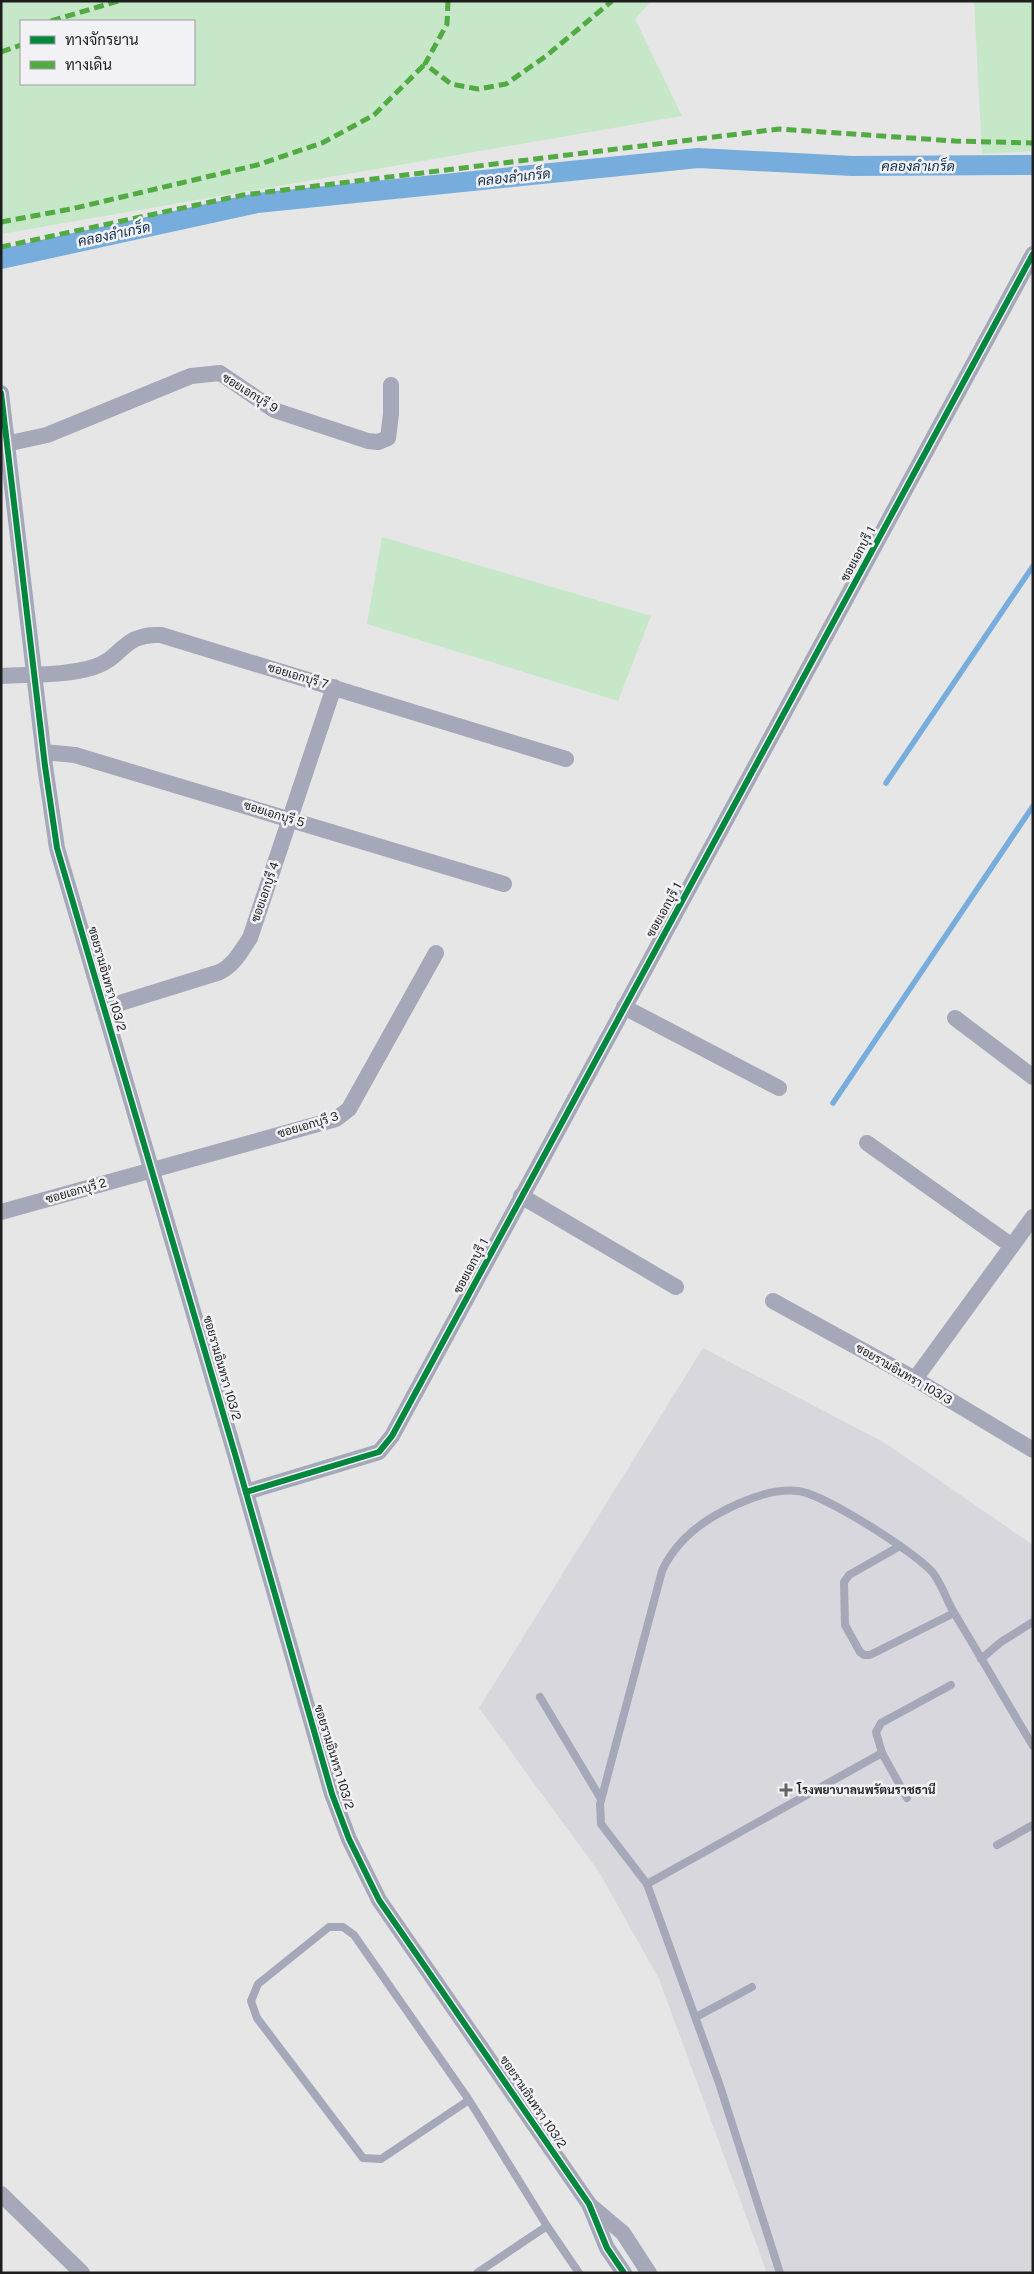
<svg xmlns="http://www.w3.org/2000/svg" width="1034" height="2274" font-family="'Public Sans',Sarabun,sans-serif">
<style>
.built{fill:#d7d7dd}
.green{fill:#c7e7c9;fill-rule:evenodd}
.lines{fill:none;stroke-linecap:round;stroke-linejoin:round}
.stream{stroke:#77addc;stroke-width:5.5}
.canal{stroke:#77addc;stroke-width:20}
.lane{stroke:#a4a8b8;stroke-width:8}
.street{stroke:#a4a8b8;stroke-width:16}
.quiet{stroke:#52aa43;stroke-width:5;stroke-dasharray:10 5;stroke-linecap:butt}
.cycleway-casing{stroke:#f2f2f6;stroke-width:9}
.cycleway{stroke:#00873e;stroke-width:6}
.poi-dot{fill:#646465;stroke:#f2f2f6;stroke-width:2}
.labels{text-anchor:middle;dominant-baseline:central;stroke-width:5;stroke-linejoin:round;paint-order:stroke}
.street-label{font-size:12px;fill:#1e1e1f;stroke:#f2f2f6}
.poi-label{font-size:12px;font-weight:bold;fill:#1e1e1f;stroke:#f2f2f6;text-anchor:start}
.water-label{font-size:14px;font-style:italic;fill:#0d2d48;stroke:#f2f2f6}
</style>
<rect width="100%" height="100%" fill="#e6e6e7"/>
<polygon class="built" points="703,1348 885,1443 1033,1545 1033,2273 767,2273 659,1979 599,1872 479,1708"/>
<g class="green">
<path d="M 1,1 L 651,1 L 635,19 L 682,116 L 1,234 ZM 21,21 L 194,21 L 194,84 L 21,84 Z"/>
<polygon points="974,1 1033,1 1033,151 982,154"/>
<polygon points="382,537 651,616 618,701 367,624"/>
</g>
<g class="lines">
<g class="stream">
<polyline points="886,783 1033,566"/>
<polyline points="833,1103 1033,806"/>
</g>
<polyline class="canal" points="1,259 257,203 698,158 852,166 1033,165"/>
<g class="lane">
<polyline points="900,1546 849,1575 844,1582 845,1625 860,1652 864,1655 870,1655 954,1613"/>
<polyline points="981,1659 1001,1642 1033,1622"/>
<polyline points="540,1697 601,1799"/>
<polyline points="882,1753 876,1732 881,1723 951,1685"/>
<polyline points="997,1845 1033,1825"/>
<path d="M 647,1884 L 601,1824 L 600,1804 L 662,1571 C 677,1538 707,1517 740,1503 C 758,1495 778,1489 798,1491 C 822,1493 917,1553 933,1573 C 943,1586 947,1602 956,1616 C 982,1659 1007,1703 1033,1746"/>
<polyline points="696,2017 752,1987"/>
<polyline points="469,2100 354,1935 343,1927 329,1927 258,1984 251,2001 257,2018 363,2158 381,2159 469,2100 547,2226 579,2273"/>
<polyline points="477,2273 547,2226"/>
<polyline points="780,2273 719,2083 647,1884 882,1753 907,1798"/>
</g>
<g class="street">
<polyline points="1,393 45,766 57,848 235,1454 332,1794 349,1839 379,1900 589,2204 607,2248 624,2273"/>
<polyline points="1,445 47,435 191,376 220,373 274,410 368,441 378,442 388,438 391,414 391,385"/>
<path d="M 1,676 C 31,674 65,676 94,667 C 123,658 122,633 161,635 L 566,759"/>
<polyline points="44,752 75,755 504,884"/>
<polyline points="624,1007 779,1088"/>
<path d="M 104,1008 L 220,972 C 235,964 241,951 250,938 L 334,687"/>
<polyline points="955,1018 1033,1077"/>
<polyline points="867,1143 1012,1246"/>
<polyline points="521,1196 676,1287"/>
<polyline points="1,1212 336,1119 349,1109 436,953"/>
<polyline points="773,1301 915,1379 1033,1450"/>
<polyline points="915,1379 1033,1217"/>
<polyline points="246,1492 379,1452 392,1436 1033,254"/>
<polyline points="1,2194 82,2273"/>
<polyline points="591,2206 623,2233 649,2273"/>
</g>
<g class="quiet">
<polyline points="448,1 447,24 425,64 451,84 478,89 506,84 546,56 612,1"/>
<polyline points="51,21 118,1"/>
<polyline points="1,52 21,45"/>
<polyline points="1,222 71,209 257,165 322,143 374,115 425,64"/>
<polyline points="1,247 243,195 779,129 955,141 1033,143"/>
</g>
<g class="cycleway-casing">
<g id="cycleway">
<polyline points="1,393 45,766 57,848 235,1454 332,1794 349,1839 379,1900 589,2204 607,2248 624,2273"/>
<polyline points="246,1492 379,1452 392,1436 1033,254"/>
</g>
</g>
<use href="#cycleway" class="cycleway"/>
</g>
<path class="poi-dot" d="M783.5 1782.5h5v5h5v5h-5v5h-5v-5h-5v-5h5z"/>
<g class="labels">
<g class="street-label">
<text transform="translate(250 393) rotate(32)">ซอยเอกบุรี 9</text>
<text transform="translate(858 554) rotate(-62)">ซอยเอกบุรี 1</text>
<text transform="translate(298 676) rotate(17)">ซอยเอกบุรี 7</text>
<text transform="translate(274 814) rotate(17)">ซอยเอกบุรี 5</text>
<text transform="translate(265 892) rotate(-71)">ซอยเอกบุรี 4</text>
<text transform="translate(664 910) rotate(-61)">ซอยเอกบุรี 1</text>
<text transform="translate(107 979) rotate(74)">ซอยรามอินทรา 103/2</text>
<text transform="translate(308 1125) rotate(-17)">ซอยเอกบุรี 3</text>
<text transform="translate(76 1191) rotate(-16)">ซอยเอกบุรี 2</text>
<text transform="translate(471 1266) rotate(-62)">ซอยเอกบุรี 1</text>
<text transform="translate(222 1368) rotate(74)">ซอยรามอินทรา 103/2</text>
<text transform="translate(904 1374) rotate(30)">ซอยรามอินทรา 103/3</text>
<text transform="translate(334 1757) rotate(73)">ซอยรามอินทรา 103/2</text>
<text transform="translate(533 2102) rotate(56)">ซอยรามอินทรา 103/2</text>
</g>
<g class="poi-label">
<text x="797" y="1790">โรงพยาบาลนพรัตนราชธานี</text>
</g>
<g class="water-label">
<text x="918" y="166">คลองลำเกร็ด</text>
<text transform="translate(514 177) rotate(-6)">คลองลำเกร็ด</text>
<text transform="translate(114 234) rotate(-12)">คลองลำเกร็ด</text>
</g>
</g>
<rect width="1034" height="2274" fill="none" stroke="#1e1e1f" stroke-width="5"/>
<rect x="20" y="20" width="175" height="65" fill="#f2f2f6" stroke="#9d9da0"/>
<rect x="30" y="36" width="25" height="8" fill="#00873e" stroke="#9d9da0"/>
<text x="65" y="45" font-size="15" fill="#1e1e1f">ทางจักรยาน</text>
<rect x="30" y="61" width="25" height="8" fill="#52aa43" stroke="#9d9da0"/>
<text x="65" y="70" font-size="15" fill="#1e1e1f">ทางเดิน</text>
</svg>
